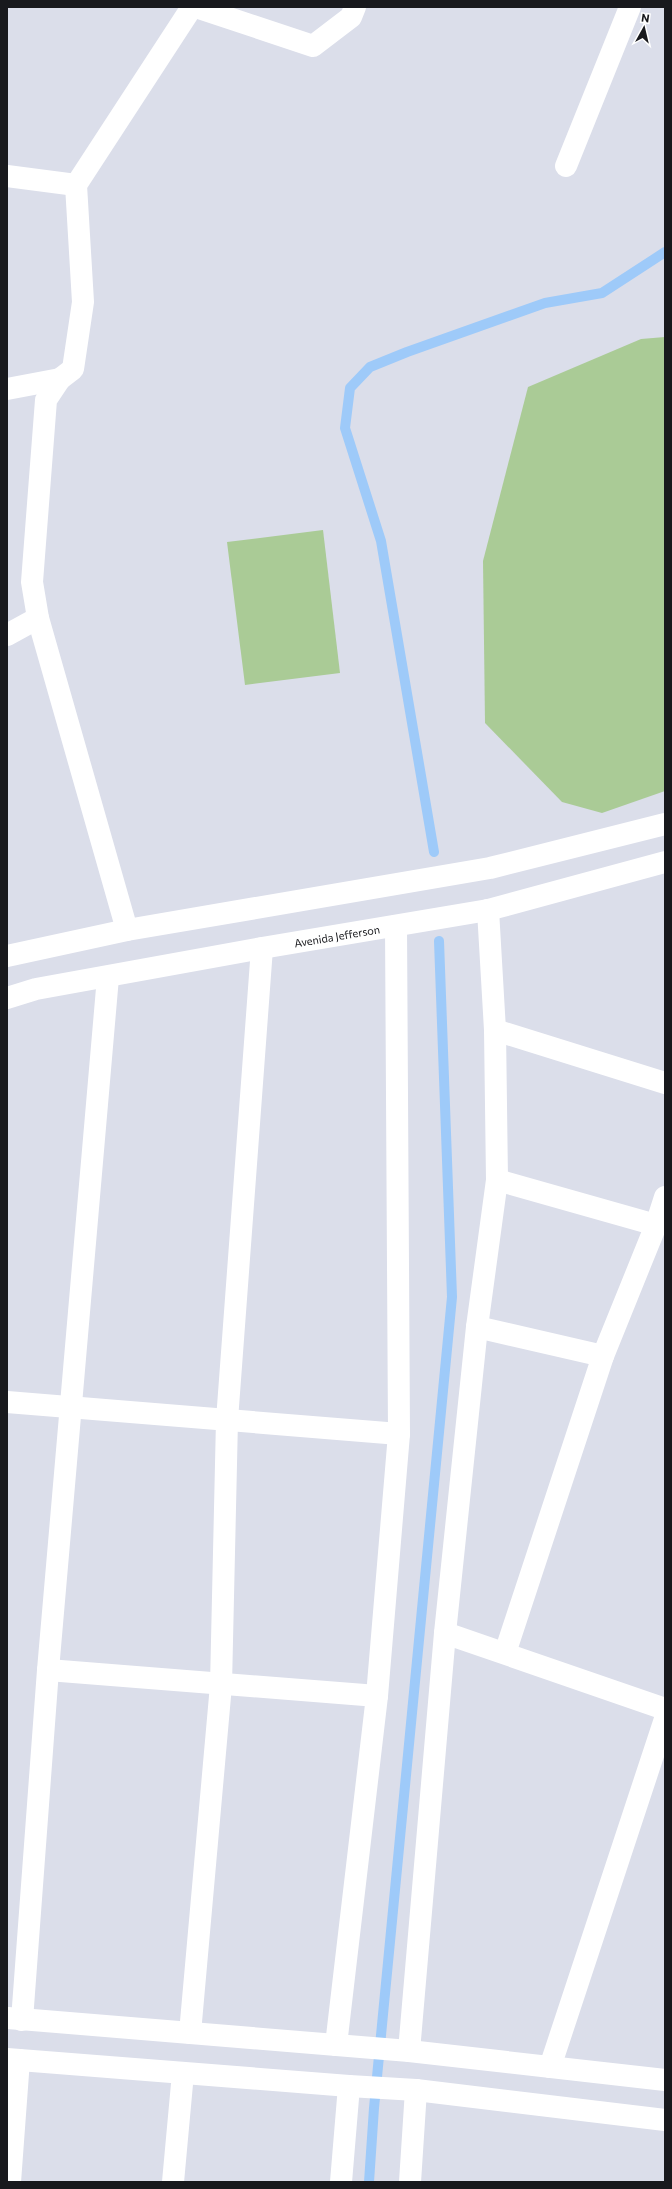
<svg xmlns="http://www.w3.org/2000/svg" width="672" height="2189" font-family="Commissioner,sans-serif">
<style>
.garden{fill:#aacb96}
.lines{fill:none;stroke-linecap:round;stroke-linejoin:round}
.stream{stroke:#9ecaf9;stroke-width:10}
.street{stroke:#fff;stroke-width:22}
.secondary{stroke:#fff;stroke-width:22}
.labels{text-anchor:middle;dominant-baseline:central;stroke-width:4;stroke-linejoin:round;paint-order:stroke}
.street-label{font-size:11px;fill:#18191d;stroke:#fff}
</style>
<rect width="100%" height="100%" fill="#dbdeea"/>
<g class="garden">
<polygon points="665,337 665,791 602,813 562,802 485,723 483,561 528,387 641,339"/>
<polygon points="323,530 340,673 245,685 227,542"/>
</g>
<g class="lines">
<g class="stream">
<polyline points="434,852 381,541 345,428 350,388 370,367 407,352 545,303 602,293 665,252"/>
<polyline points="369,2182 374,2108 452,1297 439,941"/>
</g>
<g class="street">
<polyline points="196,7 313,46 351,17 355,7"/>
<polyline points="566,166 630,7"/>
<polyline points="7,176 76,185"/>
<polyline points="7,389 60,379"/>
<polyline points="7,635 38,618"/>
<polyline points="127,930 38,618 32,582 46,400 60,379 73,369 83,302 76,185 192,7"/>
<polyline points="495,1030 665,1083"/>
<polyline points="497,1180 656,1225"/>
<polyline points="477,1327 603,1356"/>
<polyline points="7,1402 399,1434"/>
<polyline points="445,1633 665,1709"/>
<polyline points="505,1653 603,1356 656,1225 665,1197"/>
<polyline points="48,1670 377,1696"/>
<polyline points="8,2018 409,2051 665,2080"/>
<polyline points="22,2020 48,1670 108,977"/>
<polyline points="190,2033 221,1685 227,1420 262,948"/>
<polyline points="336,2045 377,1696 399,1434 396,926"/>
<polyline points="409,2051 445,1633 477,1327 497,1180 495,1030 488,910"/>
<polyline points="7,2059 349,2086 416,2090 665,2120"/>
<polyline points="550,2067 665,1719"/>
<polyline points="10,2182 19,2060"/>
<polyline points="173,2182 183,2073"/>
<polyline points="341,2182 349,2086"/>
<polyline points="410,2182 416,2090"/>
</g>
<g class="secondary">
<polyline points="7,956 127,930 490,868 665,824"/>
<path id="s1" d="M 7,998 L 36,989 L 262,948 L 488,910 L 665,862"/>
</g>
</g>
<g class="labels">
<g class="street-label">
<text stroke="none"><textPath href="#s1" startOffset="336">Avenida Jefferson</textPath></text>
</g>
</g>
<rect width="672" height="2189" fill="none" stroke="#18191d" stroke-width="16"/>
<g transform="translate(644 28) rotate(8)" stroke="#ffffff" stroke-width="3" paint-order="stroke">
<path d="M0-3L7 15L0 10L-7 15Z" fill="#18191d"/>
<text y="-6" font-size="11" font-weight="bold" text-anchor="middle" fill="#18191d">N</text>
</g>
</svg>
